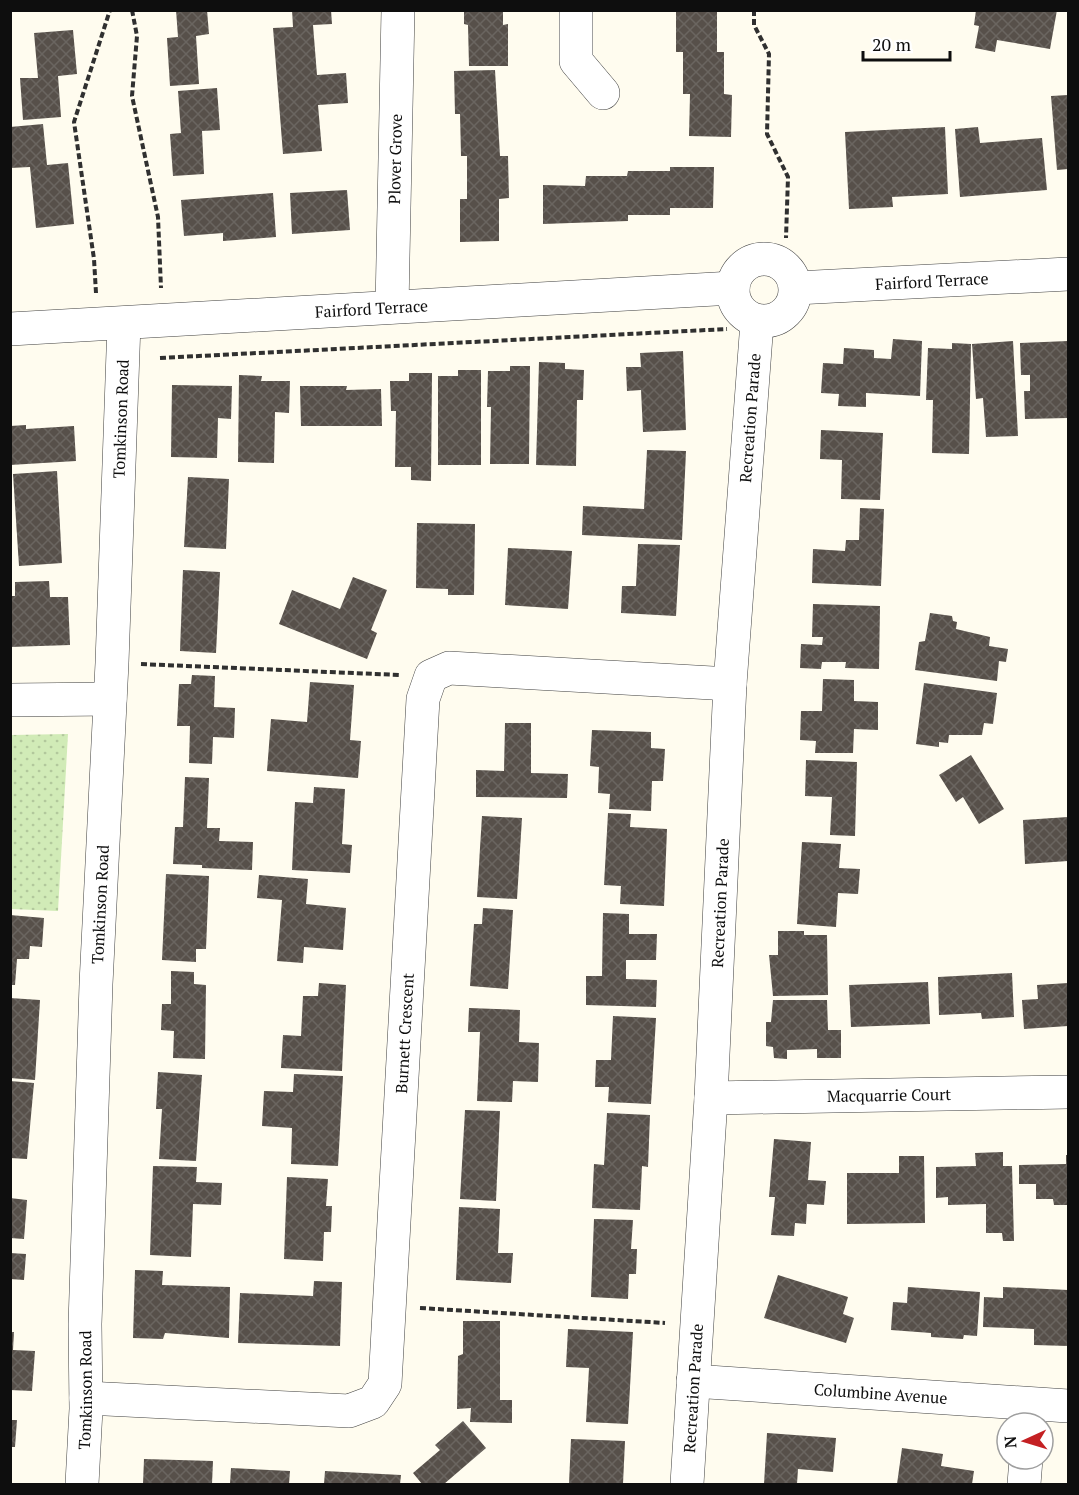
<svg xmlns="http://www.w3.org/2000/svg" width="1079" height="1495" font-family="'PT Serif',serif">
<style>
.park{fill:url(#park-dots)}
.building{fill:url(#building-cross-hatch)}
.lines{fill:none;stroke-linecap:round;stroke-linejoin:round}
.minor-casing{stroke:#414141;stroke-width:34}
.path{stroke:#303030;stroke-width:4;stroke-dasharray:6 3;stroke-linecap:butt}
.minor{stroke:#fff;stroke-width:33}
.labels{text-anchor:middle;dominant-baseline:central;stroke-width:6;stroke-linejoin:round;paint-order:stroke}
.street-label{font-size:16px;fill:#0e0e0e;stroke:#fff}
</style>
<defs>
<pattern id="park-dots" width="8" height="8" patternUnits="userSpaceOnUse" patternTransform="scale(1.5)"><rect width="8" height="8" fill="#d1ebb7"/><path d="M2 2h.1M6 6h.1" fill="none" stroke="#b2c89c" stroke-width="1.8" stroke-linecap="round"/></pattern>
<pattern id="building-cross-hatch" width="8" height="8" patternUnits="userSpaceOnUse" patternTransform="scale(1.5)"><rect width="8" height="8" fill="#57504a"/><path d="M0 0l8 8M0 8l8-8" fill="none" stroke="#6a6560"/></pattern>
</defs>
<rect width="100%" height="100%" fill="#fffcef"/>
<polygon class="park" points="68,734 58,911 11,909 11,735"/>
<g class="building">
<polygon points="176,10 207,10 209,34 196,36 199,84 170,86 167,38 178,37"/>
<polygon points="292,10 331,10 332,24 313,25 317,75 346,73 348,103 318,105 322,151 283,154 273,28 293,27"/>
<polygon points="464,10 503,10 503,25 508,24 508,66 469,66 468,25 464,24"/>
<polygon points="676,10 717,10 717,52 724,52 724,94 732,95 731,137 689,136 690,94 683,94 683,52 676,52"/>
<polygon points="976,10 1057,10 1050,49 997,40 995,52 975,48 979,26 974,25"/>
<polygon points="73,30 77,74 58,76 61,117 23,120 20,78 38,78 34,33"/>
<polygon points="495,70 500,156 508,156 509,198 499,199 499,241 460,242 460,199 467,199 467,156 461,156 460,114 455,114 454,71"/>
<polygon points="217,88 220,130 202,131 204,174 173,176 170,134 181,133 178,91"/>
<polygon points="1068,95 1068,169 1057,170 1051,96"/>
<polygon points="43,124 47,165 68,163 74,224 36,228 30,167 10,168 10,127"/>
<polygon points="945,127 948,194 892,197 893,207 849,209 845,132"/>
<polygon points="978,127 980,143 1042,138 1047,190 960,197 955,129"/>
<polygon points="670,167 714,167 713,208 670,208 670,215 628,215 628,221 543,224 543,185 585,186 586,176 627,176 628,171 670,171"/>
<polygon points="347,190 350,230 292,234 290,193"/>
<polygon points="273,193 276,237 223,241 223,233 184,236 181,200"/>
<polygon points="893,339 922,341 920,396 866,393 866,407 838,406 839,394 821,393 823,363 843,364 844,348 874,350 874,358 891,359"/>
<polygon points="1013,341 1018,436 986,437 983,398 976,399 972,344"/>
<polygon points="1068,341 1068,418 1025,419 1024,391 1030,391 1030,375 1021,375 1020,343"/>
<polygon points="952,343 971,344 969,454 932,453 933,400 926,400 928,348 952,349"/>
<polygon points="683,351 686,430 643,432 641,390 627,391 626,367 641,367 640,353"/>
<polygon points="539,362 565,363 565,369 584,370 583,400 577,400 576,466 536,465"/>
<polygon points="510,366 530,366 529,464 490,464 491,407 487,407 488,371 510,371"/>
<polygon points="458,370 481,370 481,465 438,465 438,376 458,376"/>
<polygon points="409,373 432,373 431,481 411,480 411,467 395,467 396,411 391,411 390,381 409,381"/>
<polygon points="239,375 262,376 261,381 290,381 289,413 275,412 274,463 238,462"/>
<polygon points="172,385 232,386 231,419 218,418 217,458 171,457"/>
<polygon points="300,386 347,386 346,390 381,389 382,426 301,426"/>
<polygon points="26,425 26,429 74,426 76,461 10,465 10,426"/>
<polygon points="821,430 883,433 880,500 841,499 842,460 820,459"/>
<polygon points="647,450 686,451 682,540 582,535 583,506 644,509"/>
<polygon points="57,471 62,563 19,566 13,474"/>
<polygon points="188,477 229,479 226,549 184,547"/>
<polygon points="860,508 884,509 881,586 812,583 813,549 845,551 846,540 859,540"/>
<polygon points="417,523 475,524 474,595 448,595 448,589 416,588"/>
<polygon points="638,544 680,545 676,616 621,613 622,586 636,586"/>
<polygon points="508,548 572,551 568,609 505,605"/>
<polygon points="183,570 220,572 216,653 180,651"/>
<polygon points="353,577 387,590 371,630 377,633 367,659 279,624 292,590 340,609"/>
<polygon points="49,581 50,597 68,597 70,645 10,647 10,596 15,596 15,582"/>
<polygon points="813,604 880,606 879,669 845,668 846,662 822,662 821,669 800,668 801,644 822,645 823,637 812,637"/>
<polygon points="930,613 952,616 953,621 957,622 956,629 990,637 989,646 1008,649 1006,662 999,661 997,681 915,670 919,642 925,641"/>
<polygon points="192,675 215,676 214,707 235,708 234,738 213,737 212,764 189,763 190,726 177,726 179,684 191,684"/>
<polygon points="823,679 854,680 854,701 878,702 878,730 854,729 853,753 815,753 816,741 800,740 801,711 822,711"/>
<polygon points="310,682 354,685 350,740 361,741 358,778 267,771 271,719 307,722"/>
<polygon points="924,683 997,693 993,724 984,723 982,735 949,735 948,743 939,742 939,747 916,744"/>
<polygon points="505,723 531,723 531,773 568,774 567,798 476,797 476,770 504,771"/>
<polygon points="592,730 651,732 651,748 665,749 663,781 652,781 651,811 609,809 610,794 598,793 599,767 590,766"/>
<polygon points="971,755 1004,809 979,824 963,797 956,802 939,775"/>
<polygon points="806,760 857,762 855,836 830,835 832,797 805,796"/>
<polygon points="185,777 209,778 207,828 220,828 219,841 253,842 252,870 202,868 202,865 173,864 175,827 183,827"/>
<polygon points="314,787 345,789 342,844 352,845 350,873 292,870 295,802 313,803"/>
<polygon points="608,813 631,814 630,827 667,829 664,906 620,904 621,886 604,885"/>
<polygon points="482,816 522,818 517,899 477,897"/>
<polygon points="1068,817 1068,861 1025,864 1023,820"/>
<polygon points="802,842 841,844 839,868 860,869 858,894 838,893 836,927 797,924"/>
<polygon points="166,874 209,876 206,949 196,949 196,962 162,960"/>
<polygon points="259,875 308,879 306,904 346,908 343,950 304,947 303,963 277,961 282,900 257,898"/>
<polygon points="483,908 513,910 508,989 470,986 474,924 482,924"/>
<polygon points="603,913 629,914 629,934 657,934 656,960 626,960 626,979 657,980 656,1007 586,1005 586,976 602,976"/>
<polygon points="10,915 44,918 42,947 30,946 29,959 17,959 15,985 10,985"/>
<polygon points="778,931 804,931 804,935 827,935 828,995 773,996 769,955 778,955"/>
<polygon points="171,971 194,972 194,984 206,985 205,1059 173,1058 174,1031 161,1030 162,1004 171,1004"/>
<polygon points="1012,973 1014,1017 982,1019 981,1013 939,1015 938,977"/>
<polygon points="928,982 930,1024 851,1027 849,985"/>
<polygon points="319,983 346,985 342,1071 281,1068 283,1035 301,1036 303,996 318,996"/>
<polygon points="1068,983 1068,1026 1024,1029 1022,1000 1038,999 1037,985"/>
<polygon points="10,998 40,1000 35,1080 10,1078"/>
<polygon points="773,1000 827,1000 828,1030 841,1030 841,1058 817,1058 817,1049 787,1050 787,1059 774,1058 773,1047 766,1046 766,1022 771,1022"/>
<polygon points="469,1008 520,1010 519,1042 539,1043 538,1082 513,1081 512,1102 477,1101 480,1032 468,1032"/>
<polygon points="613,1016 656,1018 651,1104 608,1102 609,1087 595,1087 596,1060 611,1060"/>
<polygon points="158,1072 202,1075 196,1161 159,1159 162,1109 156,1109"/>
<polygon points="294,1074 343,1076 338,1166 291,1164 292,1128 262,1126 264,1091 293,1092"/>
<polygon points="10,1081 34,1083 27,1159 10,1158"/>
<polygon points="465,1110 500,1111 496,1201 460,1199"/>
<polygon points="607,1113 650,1115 648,1167 642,1166 640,1210 592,1208 594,1164 604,1165"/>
<polygon points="774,1139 811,1142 808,1180 826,1181 824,1205 807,1204 806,1224 795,1223 794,1236 771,1235 775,1197 769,1197"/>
<polygon points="1003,1152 1003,1166 1012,1166 1014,1241 1003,1241 1002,1233 986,1233 986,1204 948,1205 948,1197 936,1198 936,1167 976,1166 975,1153"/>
<polygon points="1066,1155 1068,1155 1068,1205 1054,1205 1053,1199 1036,1199 1036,1184 1019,1184 1019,1165 1066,1164"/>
<polygon points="899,1156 924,1156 925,1223 847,1224 847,1173 899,1173"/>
<polygon points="153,1166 197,1167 196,1182 222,1183 221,1205 193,1204 191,1257 150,1255"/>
<polygon points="287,1177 328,1179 326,1206 332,1206 331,1232 324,1232 323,1261 284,1259"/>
<polygon points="10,1198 27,1200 24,1239 10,1238"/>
<polygon points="459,1207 500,1209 498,1253 513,1253 511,1283 456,1280"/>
<polygon points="594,1219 633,1220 631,1249 637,1249 636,1274 629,1274 628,1299 591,1297"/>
<polygon points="10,1253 26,1254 24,1280 10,1279"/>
<polygon points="135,1270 163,1271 162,1285 230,1287 229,1338 165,1333 163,1339 133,1338"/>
<polygon points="778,1275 848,1297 843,1314 854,1318 846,1343 764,1318"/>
<polygon points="314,1281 342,1282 340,1346 238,1343 240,1293 313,1296"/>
<polygon points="908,1287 980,1292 977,1336 964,1335 963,1339 931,1337 931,1333 891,1330 893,1302 907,1303"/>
<polygon points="1003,1287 1068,1290 1068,1346 1034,1345 1034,1329 983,1327 984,1297 1003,1298"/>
<polygon points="463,1321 500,1321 500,1400 512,1400 512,1423 470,1422 471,1408 457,1409 458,1356 463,1354"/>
<polygon points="568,1329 633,1332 628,1424 586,1422 589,1368 566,1367"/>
<polygon points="10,1332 14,1332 13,1350 35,1351 32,1391 10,1390"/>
<polygon points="10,1420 17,1420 15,1447 10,1447"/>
<polygon points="463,1421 486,1448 444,1484 422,1484 413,1473 440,1450 435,1445"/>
<polygon points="767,1433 836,1438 833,1472 798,1469 797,1484 764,1484"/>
<polygon points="571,1439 625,1441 623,1484 569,1484"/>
<polygon points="902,1448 943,1454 941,1466 974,1471 972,1484 897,1484"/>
<polygon points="144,1459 213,1461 212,1484 143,1484"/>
<polygon points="231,1468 290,1471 289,1484 230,1484"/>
<polygon points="325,1471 401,1475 400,1484 324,1484"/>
</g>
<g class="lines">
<g class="minor-casing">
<g id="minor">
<polyline points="576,10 576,61 603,93"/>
<circle cx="764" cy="290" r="31"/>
<path id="s1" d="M 796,288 L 1068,274"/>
<path id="s2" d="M 392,307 L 398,10"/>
<path id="s3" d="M 10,329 L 733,288"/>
<polyline points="10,700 110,699"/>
<path id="s4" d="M 711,1098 L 1068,1092"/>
<path id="s5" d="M 693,1381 L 1068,1406"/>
<path id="s6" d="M 86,1398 L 349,1411 L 373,1402 L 385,1384 L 423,699 L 431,676 L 449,668 L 730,684"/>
<path id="s7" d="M 82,1484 L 86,1409 L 85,1324 L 96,984 L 112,663 L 124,323"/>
<path id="s8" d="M 687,1484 L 711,1098 L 730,684 L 757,322"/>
<polyline points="1024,1484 1026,1459"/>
</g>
</g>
<g class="path">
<polyline points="132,10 137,36 132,96 158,217 161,288"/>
<polyline points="754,10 754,25 769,54 767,134 788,177 786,238"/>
<polyline points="96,293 94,259 74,122 110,10"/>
<polyline points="160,358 727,329"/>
<polyline points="141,664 400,675"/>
<polyline points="420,1308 665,1323"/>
</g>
<use href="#minor" class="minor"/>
</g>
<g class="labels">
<g class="street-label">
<text stroke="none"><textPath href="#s2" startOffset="148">Plover Grove</textPath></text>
<text stroke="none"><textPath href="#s1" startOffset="136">Fairford Terrace</textPath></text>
<text stroke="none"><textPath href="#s3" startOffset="362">Fairford Terrace</textPath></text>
<text stroke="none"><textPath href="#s7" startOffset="1066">Tomkinson Road</textPath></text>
<text stroke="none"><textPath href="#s8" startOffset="1068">Recreation Parade</textPath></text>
<text stroke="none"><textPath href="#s8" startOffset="582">Recreation Parade</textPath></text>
<text stroke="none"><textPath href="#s7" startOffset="580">Tomkinson Road</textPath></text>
<text stroke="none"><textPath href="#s6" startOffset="662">Burnett Crescent</textPath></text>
<text stroke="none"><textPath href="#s4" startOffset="178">Macquarrie Court</textPath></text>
<text stroke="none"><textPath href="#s8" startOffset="96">Recreation Parade</textPath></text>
<text stroke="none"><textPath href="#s7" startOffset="94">Tomkinson Road</textPath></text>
<text stroke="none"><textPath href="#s5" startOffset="188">Columbine Avenue</textPath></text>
</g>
</g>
<rect width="1079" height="1495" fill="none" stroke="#0e0e0e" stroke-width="24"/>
<g transform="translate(1025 1441) rotate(266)"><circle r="28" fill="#ffffff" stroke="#9f9f9f" stroke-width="1.5"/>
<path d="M0-4.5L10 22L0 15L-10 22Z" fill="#c42023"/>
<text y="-9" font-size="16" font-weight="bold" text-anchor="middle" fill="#0e0e0e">N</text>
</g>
<path d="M863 51v9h87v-9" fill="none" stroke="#0e0e0e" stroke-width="3"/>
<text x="872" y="51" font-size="18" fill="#0e0e0e" stroke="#ffffff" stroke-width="4.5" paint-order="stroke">20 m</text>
</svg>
